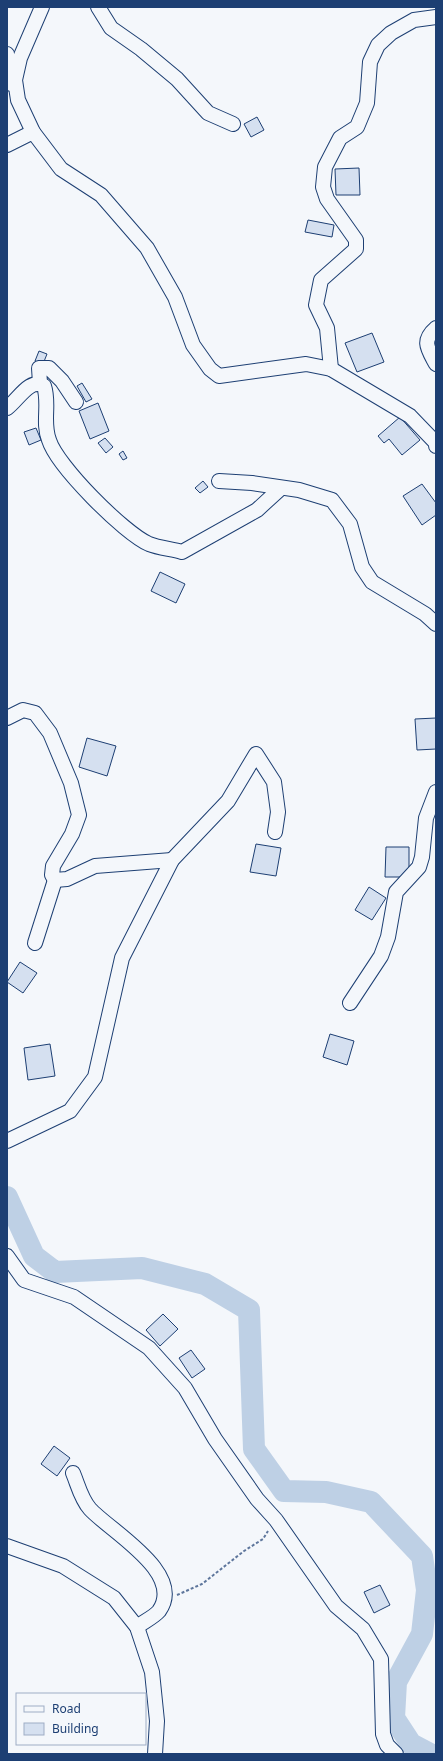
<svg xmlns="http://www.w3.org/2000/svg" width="443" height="1761" font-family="'Noto Sans',sans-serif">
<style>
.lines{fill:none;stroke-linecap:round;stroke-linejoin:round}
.river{stroke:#bed0e5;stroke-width:22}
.building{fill:#d5e0f0;stroke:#1d3f73}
.minor-casing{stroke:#1d3f73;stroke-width:16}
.path{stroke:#5e769c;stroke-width:2;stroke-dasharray:3 2;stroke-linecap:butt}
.minor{stroke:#f4f7fb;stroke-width:14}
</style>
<rect width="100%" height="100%" fill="#f4f7fb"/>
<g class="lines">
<polyline class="river" points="7,1197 34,1256 55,1272 142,1268 205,1284 249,1310 254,1449 284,1491 326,1492 371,1502 422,1556 427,1590 422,1634 396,1682 394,1718 411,1744 430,1754"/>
</g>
<g class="building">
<polygon points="257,117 264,130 251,137 244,124"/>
<polygon points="359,168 360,195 336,195 335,169"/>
<polygon points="308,220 334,225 332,237 305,232"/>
<polygon points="372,333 384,362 357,372 345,343"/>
<polygon points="39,351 47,354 43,364 35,361"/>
<polygon points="82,383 92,399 86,402 77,386"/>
<polygon points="98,403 109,431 90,439 79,411"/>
<polygon points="400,417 420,440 402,455 389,439 384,443 378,436"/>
<polygon points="36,428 41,440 29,445 24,432"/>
<polygon points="105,438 113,447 106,453 98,443"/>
<polygon points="123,451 127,458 123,460 119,454"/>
<polygon points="203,481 208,487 200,493 195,488"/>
<polygon points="422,484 436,503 436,515 422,525 403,496"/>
<polygon points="160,572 185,584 176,603 151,591"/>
<polygon points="436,718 436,749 417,750 415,719"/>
<polygon points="87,738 116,746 107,776 79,767"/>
<polygon points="256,844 281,848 276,876 250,872"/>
<polygon points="386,847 409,847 409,877 385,877"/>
<polygon points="369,887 386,898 372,920 355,910"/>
<polygon points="20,962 37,973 23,993 7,982"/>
<polygon points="330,1034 354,1041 347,1065 323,1057"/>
<polygon points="50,1044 55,1076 28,1080 24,1048"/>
<polygon points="163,1314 178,1329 160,1346 146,1330"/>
<polygon points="191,1350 205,1369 192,1378 179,1358"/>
<polygon points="54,1446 70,1458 57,1476 41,1464"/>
<polygon points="380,1585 390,1605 374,1613 364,1592"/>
</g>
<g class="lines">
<g class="minor-casing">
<g id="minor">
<polyline points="42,7 20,58 15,80 18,100 33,132 61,169 101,195 147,248 175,297 193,345 210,369 219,376 306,364 331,369 410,416 436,443 436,446"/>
<polyline points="98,7 111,28 141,49 177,79 208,113 233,124"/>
<polyline points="7,54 11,84"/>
<polyline points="7,145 33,132"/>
<path d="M 436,328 C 421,341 428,349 436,364"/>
<polyline points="331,369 327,328 316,305 321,280 356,249 356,240 327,199 323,187 325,167 340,138 357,127 367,103 370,62 378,45 391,33 414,20 436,17"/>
<polyline points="40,383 39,368 49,368 62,381 76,402"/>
<path d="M 7,408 C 18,400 30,377 44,386 C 50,404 42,422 49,440 C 57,466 124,533 149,544 C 159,548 172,549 182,552 L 257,510 L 281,488"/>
<polyline points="219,481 252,483 299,490 332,500 350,524 362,567 372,582 425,614 436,624"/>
<polyline points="7,718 23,710 35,713 50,733 71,783 79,815 72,834 53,866 52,875 55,880 67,879 95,866 172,860"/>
<polyline points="35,943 55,880"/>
<polyline points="350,1003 381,956 388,937 396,892 419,867 422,857 426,818 436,792"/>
<polyline points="7,1141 70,1111 95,1077 122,958 172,860 228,801 256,754 274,782 278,812 275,832"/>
<polyline points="7,1256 24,1280 74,1297 149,1348 185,1388 215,1439 257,1499 276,1520 336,1606 363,1629 381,1659 383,1734 387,1745 396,1754"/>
<path d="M 73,1473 C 78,1485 81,1499 90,1509 C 110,1531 186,1573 159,1611 C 154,1617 143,1622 137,1627"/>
<polyline points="7,1546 63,1566 114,1598 137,1627 152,1672 157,1721 155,1754"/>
</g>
</g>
<polyline class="path" points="177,1595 202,1584 244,1551 263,1539 268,1531"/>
<use href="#minor" class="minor"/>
</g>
<rect width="443" height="1761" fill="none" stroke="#1d3f73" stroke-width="16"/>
<rect x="16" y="1693" width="130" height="52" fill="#f4f7fb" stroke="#9eadc5"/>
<rect x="24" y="1706" width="20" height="6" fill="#f4f7fb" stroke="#9eadc5"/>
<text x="52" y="1713" font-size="12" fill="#1d3f73">Road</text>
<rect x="24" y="1723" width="20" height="12" fill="#d5e0f0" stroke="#9eadc5"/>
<text x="52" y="1733" font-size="12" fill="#1d3f73">Building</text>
</svg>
